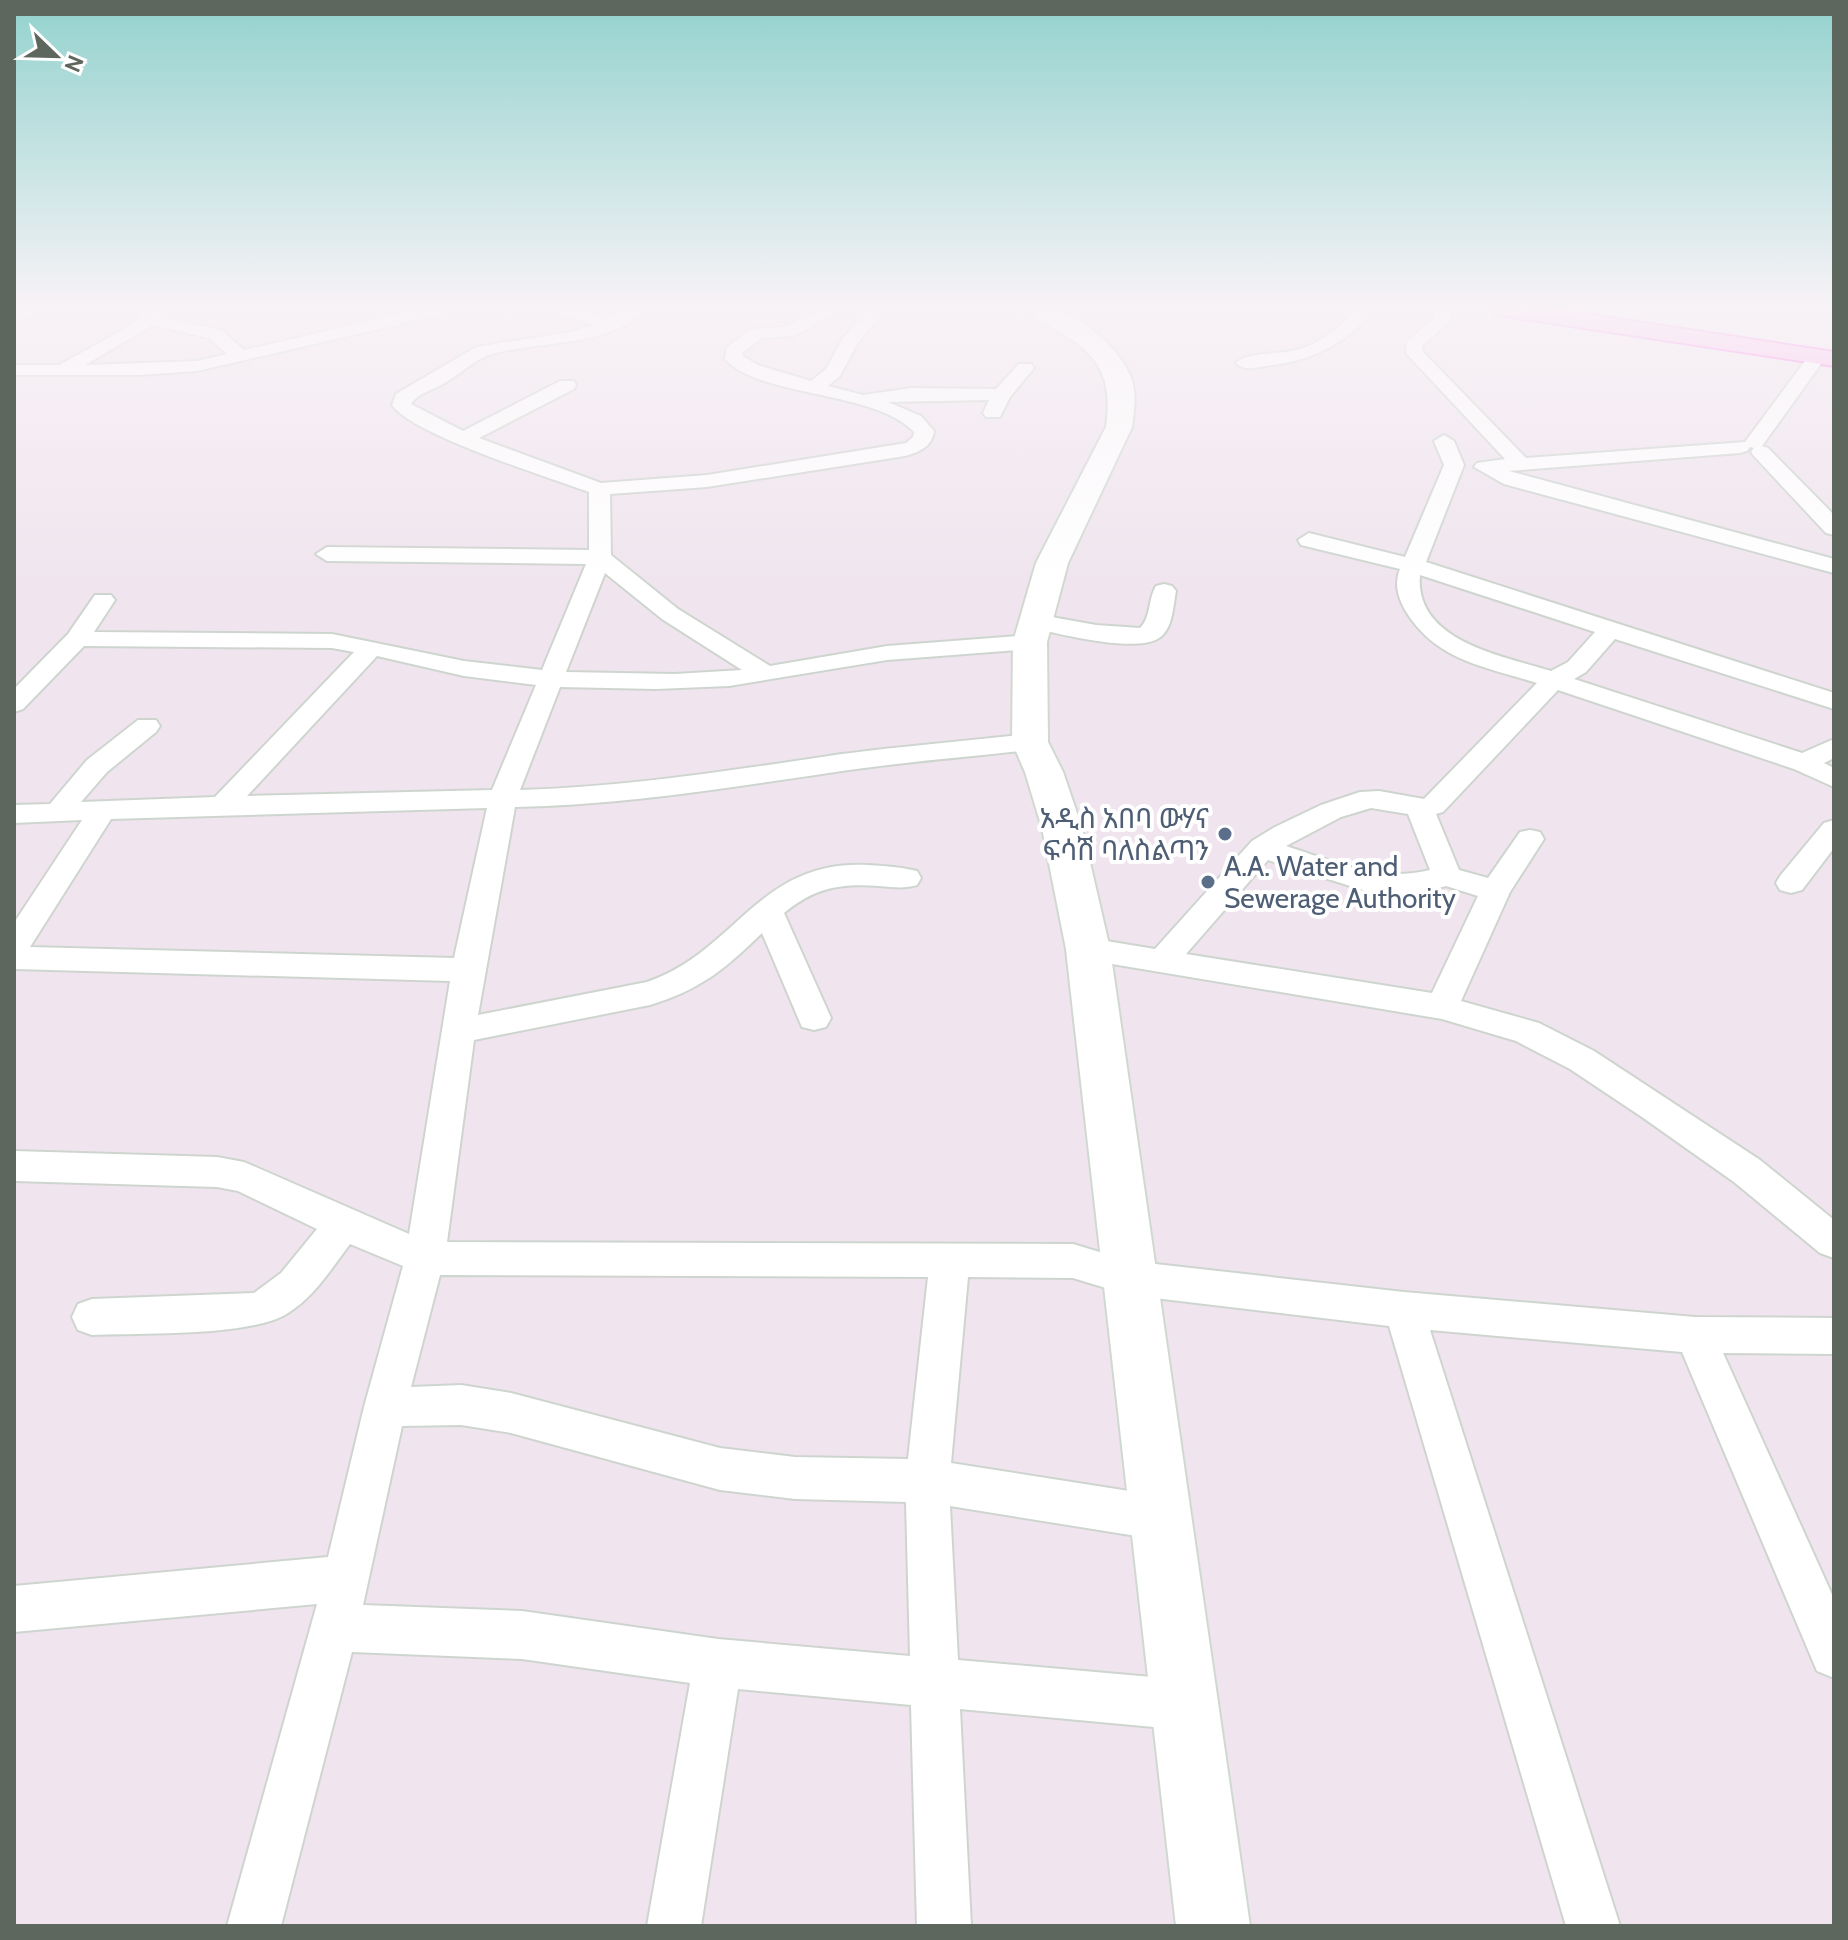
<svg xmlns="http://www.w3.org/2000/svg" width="1848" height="1940" font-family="Cabin,'Noto Sans Ethiopic',sans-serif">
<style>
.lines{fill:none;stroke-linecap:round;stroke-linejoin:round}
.street-casing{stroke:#ced5cf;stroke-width:4}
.secondary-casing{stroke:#d0d9d0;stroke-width:4}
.primary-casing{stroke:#fb54e3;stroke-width:4}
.street{fill:#fff;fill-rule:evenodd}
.secondary{fill:#fff;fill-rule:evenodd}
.primary{fill:#fface9;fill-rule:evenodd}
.service-dot{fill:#5c6f8a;stroke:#fff;stroke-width:3}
.labels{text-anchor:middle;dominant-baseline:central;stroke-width:8;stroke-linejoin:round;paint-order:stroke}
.service-label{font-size:28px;fill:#4e5e75;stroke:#fff;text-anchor:end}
</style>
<rect width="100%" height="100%" fill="#f0e5ee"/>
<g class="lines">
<g class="street-casing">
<g id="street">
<polygon points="22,308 48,308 14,322 14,311"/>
<path d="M 154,308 L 174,308 L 164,317 L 221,330 L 244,350 L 425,308 L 457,308 L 449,313 L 197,371 L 140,375 L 14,375 L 14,365 L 59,365 L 119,332 ZM 153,325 L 209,338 L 227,354 L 197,361 L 85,365 Z"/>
<path d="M 555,308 L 578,308 L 609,319 L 627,308 L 648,308 C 607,350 540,339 489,355 C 472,361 457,377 441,385 C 430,391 417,394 411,404 L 463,431 L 560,381 L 574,381 L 576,385 L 574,389 L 479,438 L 601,483 L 707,475 L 906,443 L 913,437 L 914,432 C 875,390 760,398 725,359 L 727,347 L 752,329 L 784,327 L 824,308 L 846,308 L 793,336 L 762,338 L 742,353 L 743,356 L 758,365 L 811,381 L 826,369 L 843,338 L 870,308 L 887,308 L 857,344 L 840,376 L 828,386 L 863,395 L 911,388 L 996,389 L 1019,364 L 1031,364 L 1034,368 L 1010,397 L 1000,417 L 986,417 L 983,413 L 989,400 L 888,402 L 921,416 L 934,431 C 932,447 919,452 905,456 L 707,487 L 610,494 L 611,555 L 678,609 L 770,666 L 887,646 L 1030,635 L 1039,637 L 1042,642 L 1039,647 L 1030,649 L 887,660 L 729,686 L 656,689 L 560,687 L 520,790 C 628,787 735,770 842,754 C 904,746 967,741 1030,734 L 1039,736 L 1043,742 L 1039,748 L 1030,750 C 967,757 904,762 842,771 C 733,787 625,805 515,807 L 478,1015 L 647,982 C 737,951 759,859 868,865 C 884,866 901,867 917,871 L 921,878 L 917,885 C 904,889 892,887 879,886 C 840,883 814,888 784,913 L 831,1018 L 826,1027 L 814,1030 L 802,1027 L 762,933 C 725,969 700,990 650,1005 L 474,1040 L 447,1242 L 1073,1244 L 1129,1261 L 1404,1292 L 1695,1317 L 1834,1318 L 1834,1354 L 1723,1353 L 1834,1599 L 1834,1678 L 1817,1671 L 1682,1352 L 1430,1330 L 1620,1926 L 1566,1926 L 1389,1326 L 1129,1295 L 1073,1278 L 968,1277 L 951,1463 L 1161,1496 L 1177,1502 L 1183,1518 L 1177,1534 L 1161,1540 L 950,1506 L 958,1660 L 1186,1680 L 1203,1688 L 1211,1705 L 1203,1722 L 1186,1730 L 960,1709 L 971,1926 L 917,1926 L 911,1705 L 738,1689 L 701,1926 L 647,1926 L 690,1683 L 522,1659 L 352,1652 L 281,1926 L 227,1926 L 317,1604 L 14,1632 L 14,1586 L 328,1557 L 364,1407 L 403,1266 L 350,1244 C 331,1269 315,1296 288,1313 C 252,1337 139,1333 92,1335 L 78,1330 L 72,1317 L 78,1304 L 92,1299 L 254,1293 L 281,1273 L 317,1229 L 238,1191 L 217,1187 L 14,1181 L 14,1151 L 217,1157 L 244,1162 L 409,1234 L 450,981 L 14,969 L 14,923 L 82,820 L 14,823 L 14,805 L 50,804 L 87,760 L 138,720 L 156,720 L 160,726 L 156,732 L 107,772 L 81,802 L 215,797 L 354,652 L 332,648 L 84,646 L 23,709 L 14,712 L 14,689 L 68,634 L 95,595 L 111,595 L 115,600 L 94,632 L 332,634 L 464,661 L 542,670 L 586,564 L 327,561 L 316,554 L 327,547 L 589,550 L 589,492 C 548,477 413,435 392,405 L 396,394 L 476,347 L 570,332 L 594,325 L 557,313 ZM 605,573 L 662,619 L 742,670 L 675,674 L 566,672 ZM 377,656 L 464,676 L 536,685 L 492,790 L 247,796 ZM 487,808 L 454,958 L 30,947 L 111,819 ZM 440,1275 L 928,1277 L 908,1459 L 795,1457 L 720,1448 L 511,1393 L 461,1385 L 411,1387 ZM 461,1425 L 511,1433 L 720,1490 L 795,1499 L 906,1502 L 910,1656 L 718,1639 L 522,1611 L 363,1605 L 402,1426 Z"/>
<polygon points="951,308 939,314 931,309 931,308"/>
<path d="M 1357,308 L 1375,308 C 1346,345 1311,361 1266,366 C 1255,368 1244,371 1236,363 C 1248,351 1279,355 1296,350 C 1321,344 1340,327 1357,308 Z"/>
<polygon points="1433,308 1449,308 1451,320 1422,346 1423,352 1526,458 1745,442 1811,353 1823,353 1826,357 1762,446 1768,448 1834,515 1834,535 1826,533 1754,456 1751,452 1754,448 1750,447 1747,451 1740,453 1509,471 1834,559 1834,573 1504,484 1474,467 1477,463 1505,459 1406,353 1407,341 1434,319"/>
<path d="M 1444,435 L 1454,441 L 1464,465 L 1426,562 L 1834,693 L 1834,709 L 1615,639 L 1586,672 L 1574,679 L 1802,753 L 1834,739 L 1834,758 L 1824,763 L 1834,768 L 1834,787 L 1794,769 L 1558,690 L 1443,812 L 1436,814 L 1459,870 L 1488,878 L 1520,832 L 1530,830 L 1540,832 L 1544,839 L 1510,892 L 1461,1001 L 1539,1023 L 1594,1051 L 1760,1160 L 1834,1220 L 1834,1258 L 1820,1253 L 1734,1182 L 1642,1117 L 1570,1069 L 1516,1041 L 1442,1019 L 1088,960 L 1077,957 L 1072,949 L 1077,941 L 1088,938 L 1155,949 L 1252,841 L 1275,827 L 1321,805 L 1360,792 L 1379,791 L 1424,799 L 1537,683 C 1483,666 1436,661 1405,610 C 1398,597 1394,584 1400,569 L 1301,545 L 1298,540 L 1309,533 L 1405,557 L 1444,465 L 1434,441 ZM 1420,575 L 1595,632 L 1568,662 L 1551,671 C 1504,656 1414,642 1420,575 ZM 1371,808 L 1408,814 L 1430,870 C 1377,883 1337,862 1286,846 L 1341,817 ZM 1268,860 L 1382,896 L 1406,896 L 1446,886 L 1478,896 L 1432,993 L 1186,954 Z"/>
<path d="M 1164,584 L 1172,586 L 1176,591 C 1173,606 1173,629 1159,638 C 1135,654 1054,633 1027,626 L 1023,621 L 1027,616 L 1035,614 L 1096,625 L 1140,628 C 1151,618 1148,599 1156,586 Z"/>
<polygon points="1834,820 1834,848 1802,890 1791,893 1780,890 1776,883 1780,876 1824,823"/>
</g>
</g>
<g class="secondary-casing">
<path id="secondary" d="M 1023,308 C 1032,308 1045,306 1054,309 C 1085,319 1124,351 1133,384 C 1136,398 1134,413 1132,427 L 1068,563 L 1047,642 L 1048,742 L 1063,772 L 1082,828 L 1110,949 L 1250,1926 L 1176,1926 L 1066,949 L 1042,828 L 1025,772 L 1012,742 L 1013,642 L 1036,563 L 1106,427 C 1113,376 1099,354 1055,329 C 1044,323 1030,318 1023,308 Z"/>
</g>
<g class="primary-casing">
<polygon id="primary" points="1487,308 1547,308 1834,352 1834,366 1498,315"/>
</g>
<use href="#street" class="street"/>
<use href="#secondary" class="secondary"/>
<use href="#primary" class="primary"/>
</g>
<linearGradient id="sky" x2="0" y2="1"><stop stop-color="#93d2ce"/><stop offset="0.53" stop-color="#f8f3f7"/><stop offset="1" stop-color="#f8f3f7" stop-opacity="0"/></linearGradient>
<rect width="1848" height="580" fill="url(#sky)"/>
<g class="service-dot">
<circle cx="1225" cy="834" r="8"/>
<circle cx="1208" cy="882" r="8"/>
</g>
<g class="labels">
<g class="service-label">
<text x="1209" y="818">አዲስ አበባ ውሃና<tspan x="1209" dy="32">ፍሳሽ ባለስልጣን</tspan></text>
<text x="1224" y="866" text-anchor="start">A.A. Water and<tspan x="1224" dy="32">Sewerage Authority</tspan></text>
</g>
</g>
<rect width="1848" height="1940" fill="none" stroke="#5d675d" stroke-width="32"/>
<g transform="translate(56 56) rotate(113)" stroke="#ffffff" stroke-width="6" paint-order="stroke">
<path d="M0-6L14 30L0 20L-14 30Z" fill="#5d675d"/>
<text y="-12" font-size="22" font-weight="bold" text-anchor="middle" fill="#5d675d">N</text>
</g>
</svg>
